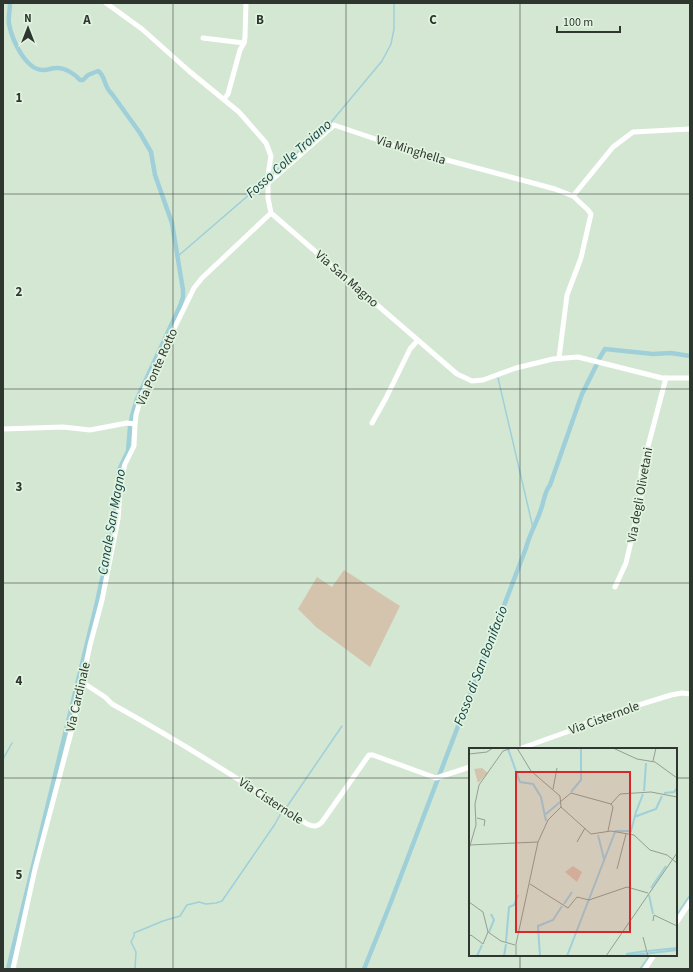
<svg xmlns="http://www.w3.org/2000/svg" width="693" height="972" font-family="'Source Sans 3',sans-serif">
<style>
.green{fill:#d4c4ae}
.lines{fill:none;stroke-linecap:round;stroke-linejoin:round}
.stream{stroke:#9fd0d9;stroke-width:1.5}
.canal{stroke:#9fd0d9;stroke-width:4.5}
.minor{stroke:#fff;stroke-width:5}
.grid{fill:none;stroke:#2f362f;stroke-width:1;stroke-opacity:0.55}
.labels{text-anchor:middle;dominant-baseline:central;stroke-width:3.5;stroke-linejoin:round;paint-order:stroke}
.street-label{font-size:13px;fill:#2f362f;stroke:#e1f4e0}
.water-label{font-size:14px;font-style:italic;fill:#0e3b43;stroke:#e1f4e0}
.inset-river{fill:none;stroke:#9fd0d9;stroke-width:2}
.inset-road{fill:none;stroke:#92a091;stroke-width:1}
.view{fill:#d62828;fill-opacity:0.15;stroke:#d62828;stroke-width:2}
.inset-edge{fill:none;stroke:#2f362f;stroke-width:2}
.grid-label{font-size:13px;text-anchor:middle;font-weight:bold;fill:#2f362f;stroke:#e1f4e0;stroke-width:3.5;stroke-linejoin:round;paint-order:stroke}
</style>
<rect width="100%" height="100%" fill="#d4e7d3"/>
<polygon class="green" points="344,570 400,606 370,667 316,627 298,609 317,577 332,587"/>
<g class="lines">
<g class="stream">
<polyline points="270,176 327,127 382,61 391,44 394,29 394,3"/>
<polyline points="178,256 266,180"/>
<polyline points="498,378 533,528"/>
<polyline points="3,759 12,743"/>
<polyline points="286,808 342,726"/>
<polyline points="676,916 690,895"/>
<polyline points="135,969 136,952 131,942 134,936 134,933 163,921 180,916 187,905 199,902 206,904 216,903 222,901 275,824 282,811"/>
<polyline points="640,969 650,955"/>
</g>
<g class="canal">
<polyline points="599,359 605,349 653,354 671,353 690,356"/>
<path d="M 8,969 L 97,602 L 113,529 L 119,470 L 128,451 L 130,427 L 132,416 L 137,399 L 180,306 L 183,297 L 183,290 L 172,223 L 155,175 L 151,152 L 140,133 L 112,94 C 103,86 106,76 98,71 L 88,75 L 83,80 L 80,80 C 75,74 64,67 56,68 C 52,68 48,70 44,70 C 26,71 12,40 9,24 C 8,17 10,10 10,3"/>
<path d="M 364,969 L 389,907 L 526,548 C 529,535 536,524 540,512 C 544,503 544,492 550,485 L 582,394 L 597,364"/>
</g>
<g class="minor">
<polyline points="106,3 142,29 189,71 239,112 266,143 271,156 268,175 268,198 271,213 457,374 472,381 483,380 516,368 553,359 578,357 662,378 690,378"/>
<polyline points="203,38 244,43"/>
<polyline points="224,99 228,94 240,50 244,43 245,37 246,3"/>
<polyline points="268,183 334,125 402,148 555,189 573,196"/>
<polyline points="559,358 567,295 581,258 591,214 588,210 573,196 613,147 633,132 690,129"/>
<polyline points="372,423 386,398 410,349 418,340"/>
<polyline points="3,429 63,427 90,430 127,423 135,424 136,415 142,394 194,288 202,278 271,213"/>
<polyline points="615,587 626,563 641,498 641,473 666,378"/>
<path d="M 82,682 L 105,697 L 112,704 C 179,741 244,782 307,824 C 314,827 317,827 322,822 L 369,755 L 373,755 L 436,778 L 470,767"/>
<polyline points="519,749 578,728 591,720 600,717 671,695 682,693 690,694"/>
<polyline points="676,923 690,902"/>
<polyline points="13,969 35,869 72,729 90,645 102,600 118,519 121,479 125,464 134,446 135,424"/>
<polyline points="645,969 654,955"/>
</g>
</g>
<path class="grid" d="M 173,3 L 173,969M 346,3 L 346,969M 520,3 L 520,749M 3,194 L 690,194M 3,389 L 690,389M 3,583 L 690,583M 3,778 L 470,778M 676,778 L 690,778M 520,955 L 520,969"/>
<g class="labels">
<g class="street-label">
<text transform="translate(411 150) rotate(17)">Via Minghella</text>
<text transform="translate(347 279) rotate(41)">Via San Magno</text>
<text transform="translate(157 367) rotate(-66)">Via Ponte Rotto</text>
<text transform="translate(640 495) rotate(-80)">Via degli Olivetani</text>
<text transform="translate(78 697) rotate(-77)">Via Cardinale</text>
<text transform="translate(604 718) rotate(-20)">Via Cisternole</text>
<text transform="translate(271 801) rotate(33)">Via Cisternole</text>
</g>
<g class="water-label">
<text transform="translate(289 159) rotate(-42)">Fosso Colle Troiano</text>
<text transform="translate(112 522) rotate(-80)">Canale San Magno</text>
<text transform="translate(481 666) rotate(-69)">Fosso di San Bonifacio</text>
</g>
</g>
<g transform="translate(469 748)">
<rect width="208" height="208" fill="#d4e7d3"/>
<path d="M 13,20 L 19,25 L 9,35 L 5,21 ZM 104,118 L 113,124 L 108,134 L 96,124 Z" fill="#d4c4ae"/>
<path class="inset-river" d="M 39,1 L 51,34 L 64,36 L 72,49 L 77,73M 175,43 L 177,15M 102,44 L 112,32 L 112,0M 195,45 L 205,44 L 208,40M 167,64 L 174,46M 77,66 L 91,54M 165,69 L 187,61 L 193,48M 146,83 L 162,83 L 167,64M 129,87 L 135,111M 182,140 L 197,118M 180,147 L 184,166M 95,156 L 103,144M 20,184 L 25,172 L 22,166M 37,194 L 40,159 L 45,157 L 49,147M 179,203 L 208,200M 157,206 L 177,203M 8,208 L 13,197M 35,208 L 37,196M 71,208 L 69,178 L 84,172 L 93,158M 98,208 L 146,84M 157,208 L 208,202"/>
<path class="inset-road" d="M 48,0 L 62,23 L 91,48 L 92,59 L 122,86 L 142,83 L 165,87 L 181,102 L 198,107 L 208,115M 144,0 L 168,11 L 186,14 L 208,30M 0,6 L 18,4 L 24,0M 184,13 L 187,0M 84,41 L 88,20M 91,54 L 102,45 L 142,56M 8,70 L 16,72 L 15,78M 139,83 L 144,59 L 142,56 L 151,46 L 182,44 L 208,49M 108,94 L 116,80M 0,97 L 69,94 L 79,72 L 92,59M 0,101 L 7,77 L 6,56 L 10,37 L 34,3 L 43,0M 148,121 L 157,86M 61,136 L 99,160 L 108,149 L 120,152 L 158,139 L 179,145M 0,154 L 14,164 L 19,184 L 32,193 L 46,197M 184,173 L 185,167 L 208,178M 0,189 L 2,187 L 14,196 L 19,184M 174,189 L 179,208M 47,208 L 47,196 L 69,94M 137,208 L 208,105"/>
<path class="view" d="M 47,24 L 161,24 L 161,184 L 47,184 Z"/>
<rect width="208" height="208" class="inset-edge"/>
</g>
<g class="grid-label">
<text x="87" y="24">A</text>
<text x="260" y="24">B</text>
<text x="433" y="24">C</text>
<text x="19" y="102">1</text>
<text x="19" y="296">2</text>
<text x="19" y="491">3</text>
<text x="19" y="685">4</text>
<text x="19" y="879">5</text>
</g>
<rect width="693" height="972" fill="none" stroke="#2f362f" stroke-width="8"/>
<g transform="translate(28 28)" stroke="#e1f4e0" stroke-width="3" paint-order="stroke">
<path d="M0-3L7 15L0 10L-7 15Z" fill="#2f362f"/>
<text y="-6" font-size="11" font-weight="bold" text-anchor="middle" fill="#2f362f">N</text>
</g>
<path d="M557 26v6h63v-6" fill="none" stroke="#2f362f" stroke-width="2"/>
<text x="563" y="26" font-size="12" fill="#2f362f" stroke="#e1f4e0" stroke-width="3" paint-order="stroke">100 m</text>
</svg>
